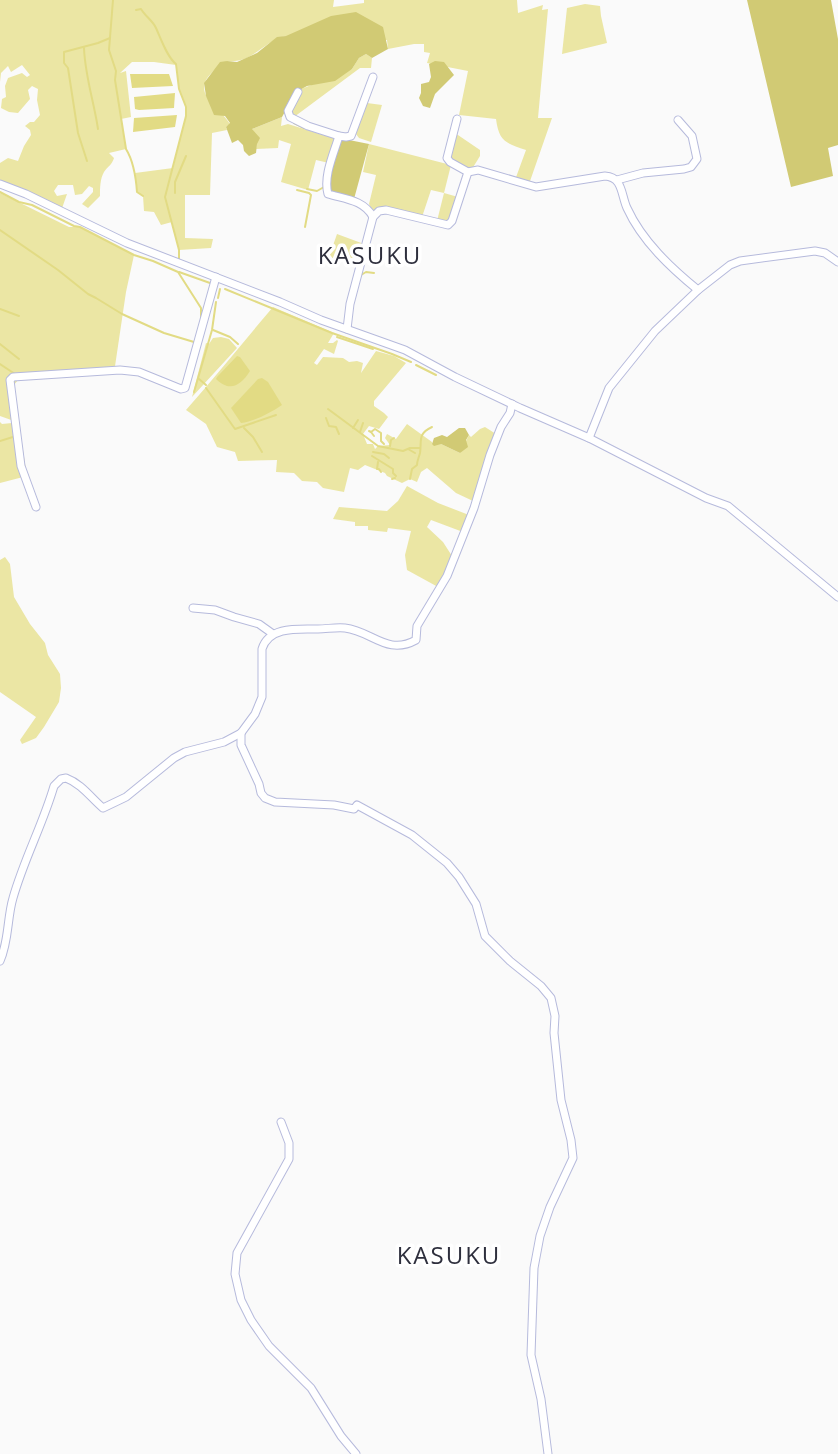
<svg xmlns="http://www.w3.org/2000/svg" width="838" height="1454" font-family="'Open Sans',sans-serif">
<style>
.green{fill:#ebe6a4}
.forest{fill:#d1ca74}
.water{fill:#e2db84}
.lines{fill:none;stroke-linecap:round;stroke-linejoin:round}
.stream{stroke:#e2db84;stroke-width:2}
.street-casing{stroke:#b6badc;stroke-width:9}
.street{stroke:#fff;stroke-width:7}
.labels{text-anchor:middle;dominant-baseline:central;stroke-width:7;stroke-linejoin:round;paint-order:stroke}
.quarter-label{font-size:24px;letter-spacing:2px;fill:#2e2f3d;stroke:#fff}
</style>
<rect width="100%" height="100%" fill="#fafafa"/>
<g class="green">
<path d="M 0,0 L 334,0 L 333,7 L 364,3 L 364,0 L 517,0 L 518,13 L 543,5 L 542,10 L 548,9 L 538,118 L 552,118 L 529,184 L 515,180 L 526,150 C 506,143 499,142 496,119 L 459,115 L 468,71 L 427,63 L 430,53 L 424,52 L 424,44 L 414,44 L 388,49 L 387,40 L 286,36 C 264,40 253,64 227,61 C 215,69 197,81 207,97 C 213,107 224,114 230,124 L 226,127 L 227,130 L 212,133 L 210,195 L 185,195 L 185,238 L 213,239 L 211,248 L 179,250 L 172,222 L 161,225 L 154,212 L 144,211 L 143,196 L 137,192 L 135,173 L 173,168 L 186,116 L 186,107 L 179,89 L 176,65 L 154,62 L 132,62 L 120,73 L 126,71 L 131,117 L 121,119 L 126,149 L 109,153 L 114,158 C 112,165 108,166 104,172 C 100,179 100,188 100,196 L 88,208 L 82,204 L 93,192 L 93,188 L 89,186 L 82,194 L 75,195 L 73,185 L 58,185 L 54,191 L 57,196 L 67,194 L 60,214 L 30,197 L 0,187 L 0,163 L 8,158 L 18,161 L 24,146 L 31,135 L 30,130 L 25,126 L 30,122 L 34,122 L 40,115 L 37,100 L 38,89 L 32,86 L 28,90 L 30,99 L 18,113 L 9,112 L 1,108 L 2,99 L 6,97 L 5,86 L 8,78 L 22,73 L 27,77 L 30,75 L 22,65 L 11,72 L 8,66 L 1,73 L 0,82 Z"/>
<polygon points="585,4 600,6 601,16 607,43 562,54 567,8"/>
<polygon points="366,54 372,58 371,68 360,68 294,117 291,110 301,89 352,69 359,58"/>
<polygon points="367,103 382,105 371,142 359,138 356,134"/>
<polygon points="282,117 281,126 288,124 336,139 329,163 316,160 308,190 281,182 291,144 279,140 278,148 256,149 257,144 252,129"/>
<polygon points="455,133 480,150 480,156 472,169 468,169 449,158"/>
<polygon points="369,144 451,165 444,193 458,197 450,222 437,221 444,193 431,190 422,217 386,207 379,207 374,213 369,204 376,175 363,172"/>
<polygon points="0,193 69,227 80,227 134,255 126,292 114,373 19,379 13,386 27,476 0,483 0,422 2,424 12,423 14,421 0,416 0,418"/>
<polygon points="337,234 364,244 358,266 329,257"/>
<path d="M 273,307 L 334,333 L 328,343 L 333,343 L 337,340 L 338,341 L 334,354 L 324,349 L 314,363 L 317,365 L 323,357 L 343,358 L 349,362 L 357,361 L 363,363 L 361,373 L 376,351 L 394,356 L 406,363 L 374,401 L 374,406 L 384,413 L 388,417 L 379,429 L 369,426 L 363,434 L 367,444 L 373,444 L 375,449 L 378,446 L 390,445 L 385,438 L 387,434 L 396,439 L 407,424 L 432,442 L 432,444 L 441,444 L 460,453 L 469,435 L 471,437 L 480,429 L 485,427 L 496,434 L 473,501 L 456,493 L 427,468 L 421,472 L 417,482 L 410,479 L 402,483 L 387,476 L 385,473 L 365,465 L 358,470 L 350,468 L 344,492 L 323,488 L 317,482 L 302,481 L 294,473 L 276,472 L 277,460 L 238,461 L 235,452 L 217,447 L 206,424 L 186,410 C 216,376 244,341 273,307 Z"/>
<polygon points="221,337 229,339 237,348 192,397 206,343 209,344 213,338"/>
<polygon points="407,486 438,503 469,515 463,532 431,520 427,527 443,542 452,556 438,587 407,570 405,555 411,531 388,528 387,532 368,530 368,526 355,526 355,522 333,519 339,507 387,511 398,501"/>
<polygon points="5,557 10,564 14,597 30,624 45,643 48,655 60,674 61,688 59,702 44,727 36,738 22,744 20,740 36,717 0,692 0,560"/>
</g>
<g class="forest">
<polygon points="747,0 831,0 838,39 838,145 828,148 833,176 791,187"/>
<polygon points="356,12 383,27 388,49 372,58 366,54 359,58 352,69 335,81 307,86 296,92 282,117 252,129 260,138 257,144 256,153 249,156 244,151 243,145 238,140 232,143 226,127 230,123 225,116 214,115 206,96 204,83 220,62 227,61 237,62 257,53 277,37 286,36 331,16"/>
<polygon points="435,61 444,62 454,75 435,94 430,108 423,106 419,98 421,93 421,84 429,82 431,77 429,64"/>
<polygon points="344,139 369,144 354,199 332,192 329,188 329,179 340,140"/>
<polygon points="459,428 465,428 469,435 466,440 468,447 460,453 441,444 434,446 432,444 434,438 442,435 447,437"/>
</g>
<g class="water">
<polygon points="130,74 169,74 173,86 132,88"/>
<polygon points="175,93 174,108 139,110 135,109 134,97"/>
<polygon points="177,115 175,127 133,132 134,118"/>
<path d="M 237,356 L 240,357 L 250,371 C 241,385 230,393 216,379 L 217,377 Z"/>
<path d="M 262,378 L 268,382 L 282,405 C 270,413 255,421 241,423 L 231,408 L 258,379 Z"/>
</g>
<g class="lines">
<g class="stream">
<path d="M 113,0 L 109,50 L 116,71 L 115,80 L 126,149 C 134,162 136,178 137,192 L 143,196"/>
<path d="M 136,10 L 141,9 C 145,16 153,21 156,28 C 161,39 167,57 176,64 L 179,89 L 186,107 L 186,116 L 165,197 L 179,250 L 179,259"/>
<path d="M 84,48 C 85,76 94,102 98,129"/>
<polyline points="294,123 304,128"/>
<polyline points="87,161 78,133 68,68 64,63 64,52 98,43 110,38"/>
<polyline points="307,189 317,191 324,187"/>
<polyline points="297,190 309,193 311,195 305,227"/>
<polyline points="0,192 19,202 32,205 74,226 80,227 134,255 153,261 178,272 201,308 201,320"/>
<polyline points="175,193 175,182 186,156"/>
<polyline points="0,230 58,270 88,294 96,298 122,314 164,333 194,342"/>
<polyline points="179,272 210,283"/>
<polyline points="361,275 366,272 374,273"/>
<polyline points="225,289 332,333 392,354 411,362"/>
<polyline points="218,298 220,289"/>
<polyline points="0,309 19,316"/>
<polyline points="213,330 230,337 238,344"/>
<polyline points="337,337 373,349"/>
<polyline points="0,344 19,359"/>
<polyline points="0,364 15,374"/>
<polyline points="416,365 436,375"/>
<polyline points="199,379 206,385"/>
<polyline points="206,388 235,429 276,415"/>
<polyline points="194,392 212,330 216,302"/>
<polyline points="328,409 378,446 403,451 410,448 420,448"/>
<polyline points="326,418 329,426 336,427 339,434"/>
<polyline points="244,428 253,437 262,452"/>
<polyline points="353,428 358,420"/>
<polyline points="369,431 371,432 374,436"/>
<polyline points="360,432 363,423"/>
<polyline points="371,432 375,429 381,433 381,441 384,444"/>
<polyline points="0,441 16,436"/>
<polyline points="390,446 391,440 394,438"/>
<polyline points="408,449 415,453"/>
<polyline points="373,452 384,454 389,458"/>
<polyline points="372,456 393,469 393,473 396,476"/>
<polyline points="378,462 377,469 379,469 381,472"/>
<polyline points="392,479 395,478"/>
<path d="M 410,479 L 412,469 L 417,465 C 417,461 419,457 420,453 C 422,441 417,434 432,427"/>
</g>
<g class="street-casing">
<g id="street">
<path d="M 373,77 L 351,136 L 346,137 L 339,136 C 334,153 323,176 328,194 C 345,199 364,200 373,217"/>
<polyline points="298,92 288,111 290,117 308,126 339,136"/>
<path d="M 468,172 L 478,170 L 536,187 L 605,176 C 623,177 621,195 627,208 C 642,241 671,268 698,290"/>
<polyline points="617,180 643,173 684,169 691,167 697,159 692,136 678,120"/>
<polyline points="0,184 26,194 127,243 280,302 321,320 405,350 455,377 520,408 589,438 706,498 728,506 838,597"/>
<polyline points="347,329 350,304 373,217 379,211 386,210 448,225 452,221 468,172 450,162 447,158 457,119"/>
<polyline points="589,438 609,388 655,331 698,290 730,265 740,261 815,251 825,253 838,262"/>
<polyline points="36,507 21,466 10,380 13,377 120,370 139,372 181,389 185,388 216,277"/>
<polyline points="193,608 215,610 234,617 259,624 273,634"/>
<polyline points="241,733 241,745 259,784 261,793 265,798 275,802 334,805 354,809 357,805 412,835 447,863 459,877 476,904 485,936 510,961 541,986 551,998 555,1016 554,1033 561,1100 571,1140 573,1158 550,1207 540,1236 534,1268 531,1355 541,1399 548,1454"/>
<path d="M 0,961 C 9,941 7,918 13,898 C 24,859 43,824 54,786 L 61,779 L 66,778 C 82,784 91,798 103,808 L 126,797 L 174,758 L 185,752 L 224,742 L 241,733 L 255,714 L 262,697 L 262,649 C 269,626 298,629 318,629 C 327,629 336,627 345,628 C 372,631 387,656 416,640 L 417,626 L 447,576 L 474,508 L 490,455 L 501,427 L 510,413 L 512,404"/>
<polyline points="281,1122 289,1143 289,1159 237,1253 235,1274 241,1300 251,1320 269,1346 311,1388 341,1436 356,1454"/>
</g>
</g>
<use href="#street" class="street"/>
</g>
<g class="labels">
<g class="quarter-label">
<text x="370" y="254">KASUKU</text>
<text x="449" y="1254">KASUKU</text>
</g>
</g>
</svg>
